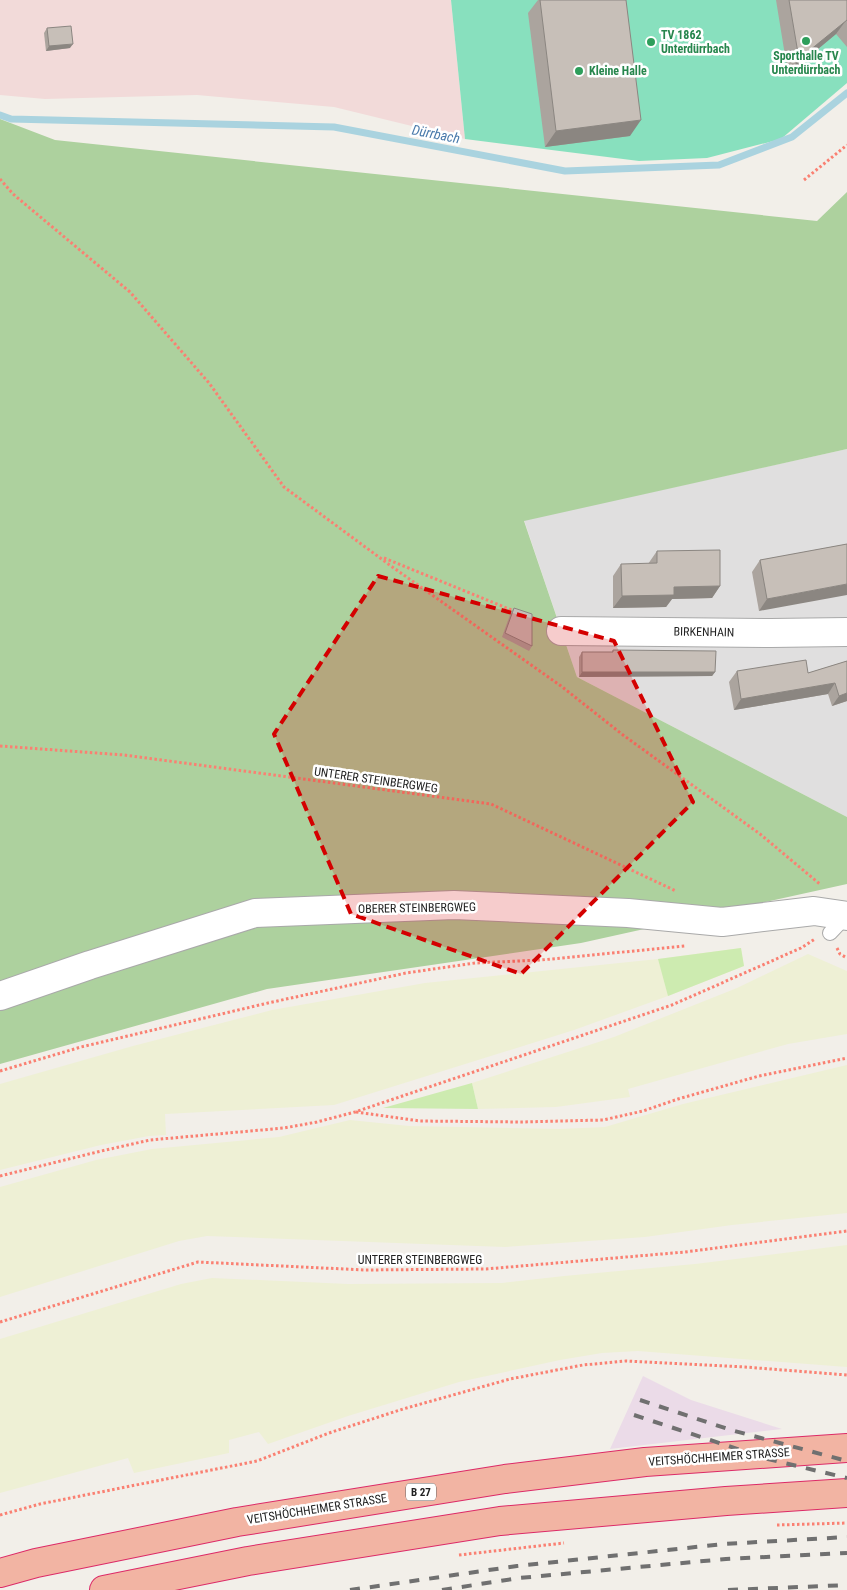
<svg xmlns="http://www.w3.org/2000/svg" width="847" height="1590" font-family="'Roboto Condensed',sans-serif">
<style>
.residential{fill:#e0dfdf}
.commercial{fill:#f2dad9}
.industrial{fill:#ebdbe8}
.farmland{fill:#eef0d5}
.grass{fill:#cdebb0}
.forest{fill:#add19e}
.pitch{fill:#88e0be}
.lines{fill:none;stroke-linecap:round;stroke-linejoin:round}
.stream{stroke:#aad3df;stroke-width:7}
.service-casing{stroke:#a9a9a9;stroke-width:16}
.minor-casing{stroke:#a9a9a9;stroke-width:30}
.trunk-casing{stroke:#dc2a67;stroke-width:30}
.path{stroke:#fa8072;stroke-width:3;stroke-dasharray:2.5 2.5;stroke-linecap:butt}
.service{stroke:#fff;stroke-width:14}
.minor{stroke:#fff;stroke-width:28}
.trunk{stroke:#f2b4a3;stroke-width:28}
.rail{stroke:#707070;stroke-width:4;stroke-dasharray:10 10;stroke-linecap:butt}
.wall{fill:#aba49e}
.shaded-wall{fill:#8b8681}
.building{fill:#c7bfb8;stroke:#8b8681}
.marked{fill:#d40000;fill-opacity:0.2;stroke:#d40000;stroke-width:4;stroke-dasharray:10 6;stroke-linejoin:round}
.leisure-dot{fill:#2e9e5b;stroke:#fff;stroke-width:2}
.labels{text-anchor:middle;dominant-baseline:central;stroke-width:5;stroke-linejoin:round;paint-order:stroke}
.shield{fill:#fff;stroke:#646464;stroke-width:1}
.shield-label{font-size:11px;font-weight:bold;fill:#222}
.leisure-label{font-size:12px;font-weight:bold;fill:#27864d;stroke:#fff;text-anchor:start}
.street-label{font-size:12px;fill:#222;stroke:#fff}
.water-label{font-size:14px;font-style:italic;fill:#4a7aab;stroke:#fff}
</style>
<rect width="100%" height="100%" fill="#f2efe9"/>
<polygon class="residential" points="847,449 847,817 577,677 524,520"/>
<polygon class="commercial" points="0,0 451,0 465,139 334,107 197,95 45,99 0,95"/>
<polygon class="industrial" points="643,1376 691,1400 782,1429 610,1449"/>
<g class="farmland">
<polygon points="741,948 744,966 668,996 574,1030 334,1105 165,1114 166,1135 149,1136 101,1145 0,1170 0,1084 133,1046 272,1010 425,983 658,959"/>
<polygon points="808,954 847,971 847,1034 788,1044 628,1089 630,1097 556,1107 478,1109 472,1083 614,1037 737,988"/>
<polygon points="847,1065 847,1213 732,1225 645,1237 505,1247 207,1236 179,1241 0,1297 0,1187 96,1160 152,1149 279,1137 350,1120 409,1126 560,1129 605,1127 683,1104"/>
<polygon points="847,1245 847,1367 638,1351 602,1353 560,1360 459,1382 348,1416 268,1444 259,1432 229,1440 229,1453 134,1473 128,1458 0,1493 0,1339 181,1284 212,1278 348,1284 502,1283 564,1276 695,1264"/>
</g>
<g class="grass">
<polygon points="741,948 744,966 668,996 658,959"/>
<polygon points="472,1083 478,1109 383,1108"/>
</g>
<polygon class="forest" points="0,119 55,140 817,221 847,192 847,449 524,521 577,677 847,817 847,884 581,943 267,989 0,1064"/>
<polygon class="pitch" points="451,0 847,0 847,83 781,139 707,158 639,161 465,139"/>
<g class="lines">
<polyline class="stream" points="0,115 11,119 334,127 565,171 719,165 792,137 847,93"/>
<g class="service-casing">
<polyline id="service" points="830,933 846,916"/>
</g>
<g class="minor-casing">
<g id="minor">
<polyline points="561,631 771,633 847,632"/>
<polyline points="0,996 90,965 255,913 454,905 628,913 722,922 814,911 847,916"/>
</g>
</g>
<g class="trunk-casing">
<g id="trunk">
<polyline points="0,1573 36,1563 237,1522 505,1479 645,1462 847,1448"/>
<polyline points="104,1590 248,1561 500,1521 726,1501 847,1493"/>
</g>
</g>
<g class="path">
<polyline points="0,179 13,194 130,292 209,383 284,487 391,566 561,686 623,735 760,834 821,885"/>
<polyline points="804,180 847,145"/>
<polyline points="384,558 514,611"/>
<polyline points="0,746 124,755 491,804 676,891"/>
<polyline points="837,948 840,954 847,958"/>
<polyline points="0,1071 81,1047 268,1003 406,973 475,963 541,960 685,946"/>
<polyline points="356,1112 420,1121 522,1122 603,1120 643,1111 678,1099 759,1076 847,1058"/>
<polyline points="0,1176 97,1152 150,1140 284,1128 317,1122 355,1112 672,1005 801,948 815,939"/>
<polyline points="0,1322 198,1262 365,1270 486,1269 685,1252 847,1231"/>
<polyline points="0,1515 40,1504 257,1461 329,1433 403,1409 510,1379 583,1365 626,1361 745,1367 847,1375"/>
<polyline points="777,1525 847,1523"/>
<polyline points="459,1555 564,1543"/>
</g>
<use href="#service" class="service"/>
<use href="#minor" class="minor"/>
<use href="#trunk" class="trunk"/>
<g class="rail">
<polyline points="640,1400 731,1430 847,1461"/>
<polyline points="634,1415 768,1459 847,1478"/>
<polyline points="350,1590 517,1566 724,1544 847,1537"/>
<polyline points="442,1590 519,1578 726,1559 847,1553"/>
<polyline points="728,1590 847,1585"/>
</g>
</g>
<g class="wall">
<polygon points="538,0 626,0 630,136 545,147 528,13"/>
<polygon points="776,0 847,0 847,47 836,34 788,74"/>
<polygon points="47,28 70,48 46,51 44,33"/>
<polygon points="847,544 759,611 752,572 760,560"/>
<polygon points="657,551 720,586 712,598 672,599 666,607 613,608 613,576 621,564 648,564"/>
<polygon points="514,608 532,646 529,651 502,637 511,612"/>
<polygon points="613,650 715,672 712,676 579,677 579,657 582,652 612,652"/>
<polygon points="847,661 847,701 832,706 828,694 734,710 729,682 737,671 808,673"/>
</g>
<g class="shaded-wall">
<polygon points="847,19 836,34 788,74 799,59"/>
<polygon points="73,44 70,48 46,51 49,46"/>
<polygon points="641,120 630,136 545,147 556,131"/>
<polygon points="847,584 847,595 759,611 767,599"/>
<polygon points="720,586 712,598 672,599 666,607 613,608 622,596 674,587"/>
<polygon points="582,672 715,672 712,676 579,677"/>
<polygon points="835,683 828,694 734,710 741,699"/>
<polygon points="847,693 847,701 832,706 839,696"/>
</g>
<g class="building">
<polygon points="540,0 626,0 641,120 556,131"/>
<polygon points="789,0 847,0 847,20 799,59"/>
<polygon points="71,26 73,44 49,46 47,28"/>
<polygon points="847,544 847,584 767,599 760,560"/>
<polygon points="720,550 720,586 674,587 674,595 622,596 621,564 657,563 657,551"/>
<polygon points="514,608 532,614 532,646 505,633"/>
<polygon points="613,650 716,651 715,672 582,672 582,652 613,652"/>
<polygon points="806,660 808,673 847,661 847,693 839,696 835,683 741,699 737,671"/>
</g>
<path class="marked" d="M 378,576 L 614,641 L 693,802 L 521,974 L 351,914 L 274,734 Z"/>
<g class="leisure-dot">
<circle cx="806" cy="41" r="5"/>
<circle cx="651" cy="42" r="5"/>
<circle cx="579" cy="71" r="5"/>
</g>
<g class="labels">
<rect class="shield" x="406" y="1483.5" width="30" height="17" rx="4"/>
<g class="shield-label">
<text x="421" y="1492">B 27</text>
</g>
<g class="leisure-label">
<text x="661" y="35">TV 1862<tspan x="661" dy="14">Unterdürrbach</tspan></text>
<text x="806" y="56" text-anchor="middle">Sporthalle TV<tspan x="806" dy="14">Unterdürrbach</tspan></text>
<text x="589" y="71">Kleine Halle</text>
</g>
<g class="street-label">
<text transform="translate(704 632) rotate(1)">BIRKENHAIN</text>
<text transform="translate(376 780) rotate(8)">UNTERER STEINBERGWEG</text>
<text transform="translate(417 908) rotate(-1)">OBERER STEINBERGWEG</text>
<text x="420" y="1260">UNTERER STEINBERGWEG</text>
<text transform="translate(719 1457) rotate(-4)">VEITSHÖCHHEIMER STRASSE</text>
<text transform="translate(317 1509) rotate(-9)">VEITSHÖCHHEIMER STRASSE</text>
</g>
<g class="water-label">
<text transform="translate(436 134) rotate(11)">Dürrbach</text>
</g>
</g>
</svg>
